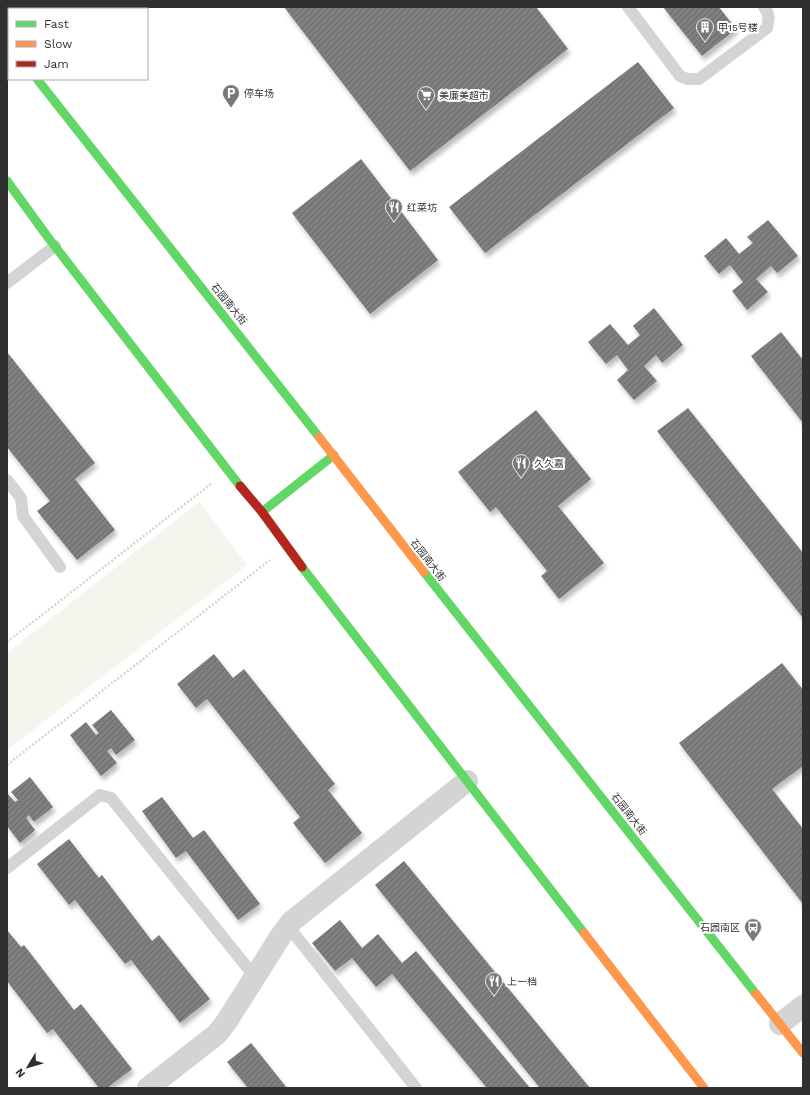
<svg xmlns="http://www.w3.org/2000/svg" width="810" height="1095" font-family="'Work Sans','Noto Sans SC',sans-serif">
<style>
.garden{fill:#f2f6ec}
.building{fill:url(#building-hatch);filter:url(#shadow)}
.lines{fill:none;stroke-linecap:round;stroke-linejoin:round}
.path{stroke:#d4d4d4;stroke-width:2.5;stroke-dasharray:2 2;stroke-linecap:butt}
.lane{stroke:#d4d4d4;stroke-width:12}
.street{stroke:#d4d4d4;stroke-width:22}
.fast{stroke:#63d668;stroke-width:9}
.slow{stroke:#ff974d;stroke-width:9}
.jam{stroke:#b3261e;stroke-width:9}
.labels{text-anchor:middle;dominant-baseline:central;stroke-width:4;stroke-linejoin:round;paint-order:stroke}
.poi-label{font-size:10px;fill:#303030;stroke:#fff;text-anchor:start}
.street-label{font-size:10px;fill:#303030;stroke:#fff}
</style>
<defs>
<pattern id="building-hatch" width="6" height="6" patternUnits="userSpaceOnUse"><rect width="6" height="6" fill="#7f7f7f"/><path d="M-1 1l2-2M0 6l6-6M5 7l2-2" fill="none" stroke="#686868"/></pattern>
<filter id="shadow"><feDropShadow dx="2.5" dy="4.5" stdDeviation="2" flood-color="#0004"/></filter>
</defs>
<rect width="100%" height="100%" fill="#fff"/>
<polygon class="garden" points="199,502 247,565 7,750 7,653"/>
<g class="building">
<polygon points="284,7 536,7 568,49 410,171"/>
<polygon points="663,7 719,7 736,29 702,56"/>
<polygon points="638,62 674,108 485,253 449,207"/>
<polygon points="361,159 438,260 370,314 292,213"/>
<polygon points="768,220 798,256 777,273 771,266 756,279 768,292 747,310 732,291 743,282 730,265 719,274 704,256 726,238 739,254 753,243 747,237"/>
<polygon points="654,308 683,345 662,363 656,355 644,366 657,381 634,400 617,380 628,370 617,355 606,364 588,342 610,324 628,345 640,335 633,326"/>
<polygon points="781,332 803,360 803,423 751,356"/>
<polygon points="7,352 95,463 75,479 115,530 77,560 37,511 50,501 7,447"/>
<polygon points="688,408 803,553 803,618 657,431"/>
<polygon points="536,410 591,479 558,506 604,563 559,599 541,576 547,571 496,507 490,512 458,472"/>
<polygon points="214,654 233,678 244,669 335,784 328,790 362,833 325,863 293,823 300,817 207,699 196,708 177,684"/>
<polygon points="782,663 803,690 803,766 772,789 803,829 803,904 679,743"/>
<polygon points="111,710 135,740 116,755 111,748 107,751 117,763 101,776 70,735 86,722 96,735 99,733 92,725"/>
<polygon points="30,777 53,807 34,822 29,815 26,818 35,830 20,843 7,826 7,793 15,802 18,800 11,792"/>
<polygon points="162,797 193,838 204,830 260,904 238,920 186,851 176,858 142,811"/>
<polygon points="69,839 99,878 102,875 152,941 159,935 210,999 180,1023 131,960 125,964 75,900 69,905 37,864"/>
<polygon points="404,861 590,1088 540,1088 375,885"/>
<polygon points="340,920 362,948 378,934 402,963 416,951 530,1088 487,1088 392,974 376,987 352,958 335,971 312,943"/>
<polygon points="7,930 21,947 24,945 74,1010 81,1004 132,1069 107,1088 99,1088 53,1029 47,1033 7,981"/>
<polygon points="251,1043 287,1088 248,1088 227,1062"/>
</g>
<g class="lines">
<g class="path">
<polyline points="7,642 211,484"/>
<polyline points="7,765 270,560"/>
</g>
<g class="lane">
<path d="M 628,7 L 680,76 L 687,79 L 699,79 L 767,28 C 769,19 770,14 764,7"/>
<polyline points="7,283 55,246"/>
<polyline points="7,480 21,498 23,516 60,567"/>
<polyline points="7,868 100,795 111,798 255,977"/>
<polyline points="288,926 416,1088"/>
</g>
<g class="street">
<polyline points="780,1024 803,1006"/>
<polyline points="148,1088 217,1034 227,1021 282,934 291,922 467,781"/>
</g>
<g class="fast">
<polyline points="37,79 319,437"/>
<polyline points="7,181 47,236 240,486"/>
<polyline points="262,512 334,455"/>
<polyline points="302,567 584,933"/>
<polyline points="424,572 756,994"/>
</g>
<g class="slow">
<polyline points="7,39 9,42"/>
<polyline points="319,437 424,572"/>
<polyline points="584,933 704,1088"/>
<polyline points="756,994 803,1053"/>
</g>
<polyline class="jam" points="240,486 262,512 302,567"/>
</g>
<defs>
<g id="building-pin" transform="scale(0.9)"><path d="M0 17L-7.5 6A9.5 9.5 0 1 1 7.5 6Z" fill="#787878" stroke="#fff"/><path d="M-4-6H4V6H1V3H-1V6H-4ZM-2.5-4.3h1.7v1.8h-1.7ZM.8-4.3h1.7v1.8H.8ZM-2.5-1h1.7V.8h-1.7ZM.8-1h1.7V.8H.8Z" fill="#fff"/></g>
<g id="parking-pin" transform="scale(0.9)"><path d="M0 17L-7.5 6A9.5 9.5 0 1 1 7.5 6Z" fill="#787878" stroke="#fff"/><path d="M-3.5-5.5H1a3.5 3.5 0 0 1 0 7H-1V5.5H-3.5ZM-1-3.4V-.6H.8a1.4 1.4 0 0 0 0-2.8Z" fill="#fff"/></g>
<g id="supermarket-pin" transform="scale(0.9)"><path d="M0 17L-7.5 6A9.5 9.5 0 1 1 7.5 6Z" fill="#787878" stroke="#fff"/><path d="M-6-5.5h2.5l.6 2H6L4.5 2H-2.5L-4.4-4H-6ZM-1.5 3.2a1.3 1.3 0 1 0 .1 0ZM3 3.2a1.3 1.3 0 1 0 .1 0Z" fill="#fff"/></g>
<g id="restaurant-pin" transform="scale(0.9)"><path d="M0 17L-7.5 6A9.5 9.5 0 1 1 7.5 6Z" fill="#787878" stroke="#fff"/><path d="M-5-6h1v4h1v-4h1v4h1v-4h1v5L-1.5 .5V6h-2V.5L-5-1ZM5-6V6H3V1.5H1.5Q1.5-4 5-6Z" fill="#fff"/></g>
<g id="bus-pin" transform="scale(0.9)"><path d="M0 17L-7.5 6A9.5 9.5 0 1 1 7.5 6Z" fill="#787878" stroke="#fff"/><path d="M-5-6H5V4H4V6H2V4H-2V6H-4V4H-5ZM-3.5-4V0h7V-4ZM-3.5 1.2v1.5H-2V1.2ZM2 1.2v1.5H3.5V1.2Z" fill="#fff"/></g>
</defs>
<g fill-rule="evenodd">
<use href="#building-pin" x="705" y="27"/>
<use href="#parking-pin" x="231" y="93"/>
<use href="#supermarket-pin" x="426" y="95"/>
<use href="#restaurant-pin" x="394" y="207"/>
<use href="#restaurant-pin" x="521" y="463"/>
<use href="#bus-pin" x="753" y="927"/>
<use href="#restaurant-pin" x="494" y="981"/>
</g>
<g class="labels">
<g class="poi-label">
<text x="718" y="27">甲15号楼</text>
<text x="244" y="93">停车场</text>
<text x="439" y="95">美廉美超市</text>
<text x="407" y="207">红菜坊</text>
<text x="534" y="463">久久嘉</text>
<text x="740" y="927" text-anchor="end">石园南区</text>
<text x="507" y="981">上一档</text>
</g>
<g class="street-label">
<text transform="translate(229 304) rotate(51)">石园南大街</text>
<text transform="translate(428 560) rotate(52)">石园南大街</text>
<text transform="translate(629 814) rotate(52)">石园南大街</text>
</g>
</g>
<rect width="810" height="1095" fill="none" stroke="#303030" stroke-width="16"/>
<rect x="8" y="8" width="140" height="72" fill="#ffffff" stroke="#acacac"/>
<rect x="16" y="21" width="20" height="6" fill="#63d668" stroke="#acacac"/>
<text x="44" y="28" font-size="12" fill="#303030">Fast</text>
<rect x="16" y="41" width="20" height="6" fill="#ff974d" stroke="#acacac"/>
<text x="44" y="48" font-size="12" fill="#303030">Slow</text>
<rect x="16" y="61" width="20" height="6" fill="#b3261e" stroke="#acacac"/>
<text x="44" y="68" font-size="12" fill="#303030">Jam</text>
<g transform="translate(28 1067) rotate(232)" stroke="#ffffff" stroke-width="3" paint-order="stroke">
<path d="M0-3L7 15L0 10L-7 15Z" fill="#303030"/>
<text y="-6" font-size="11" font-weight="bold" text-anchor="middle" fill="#303030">N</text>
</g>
</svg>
